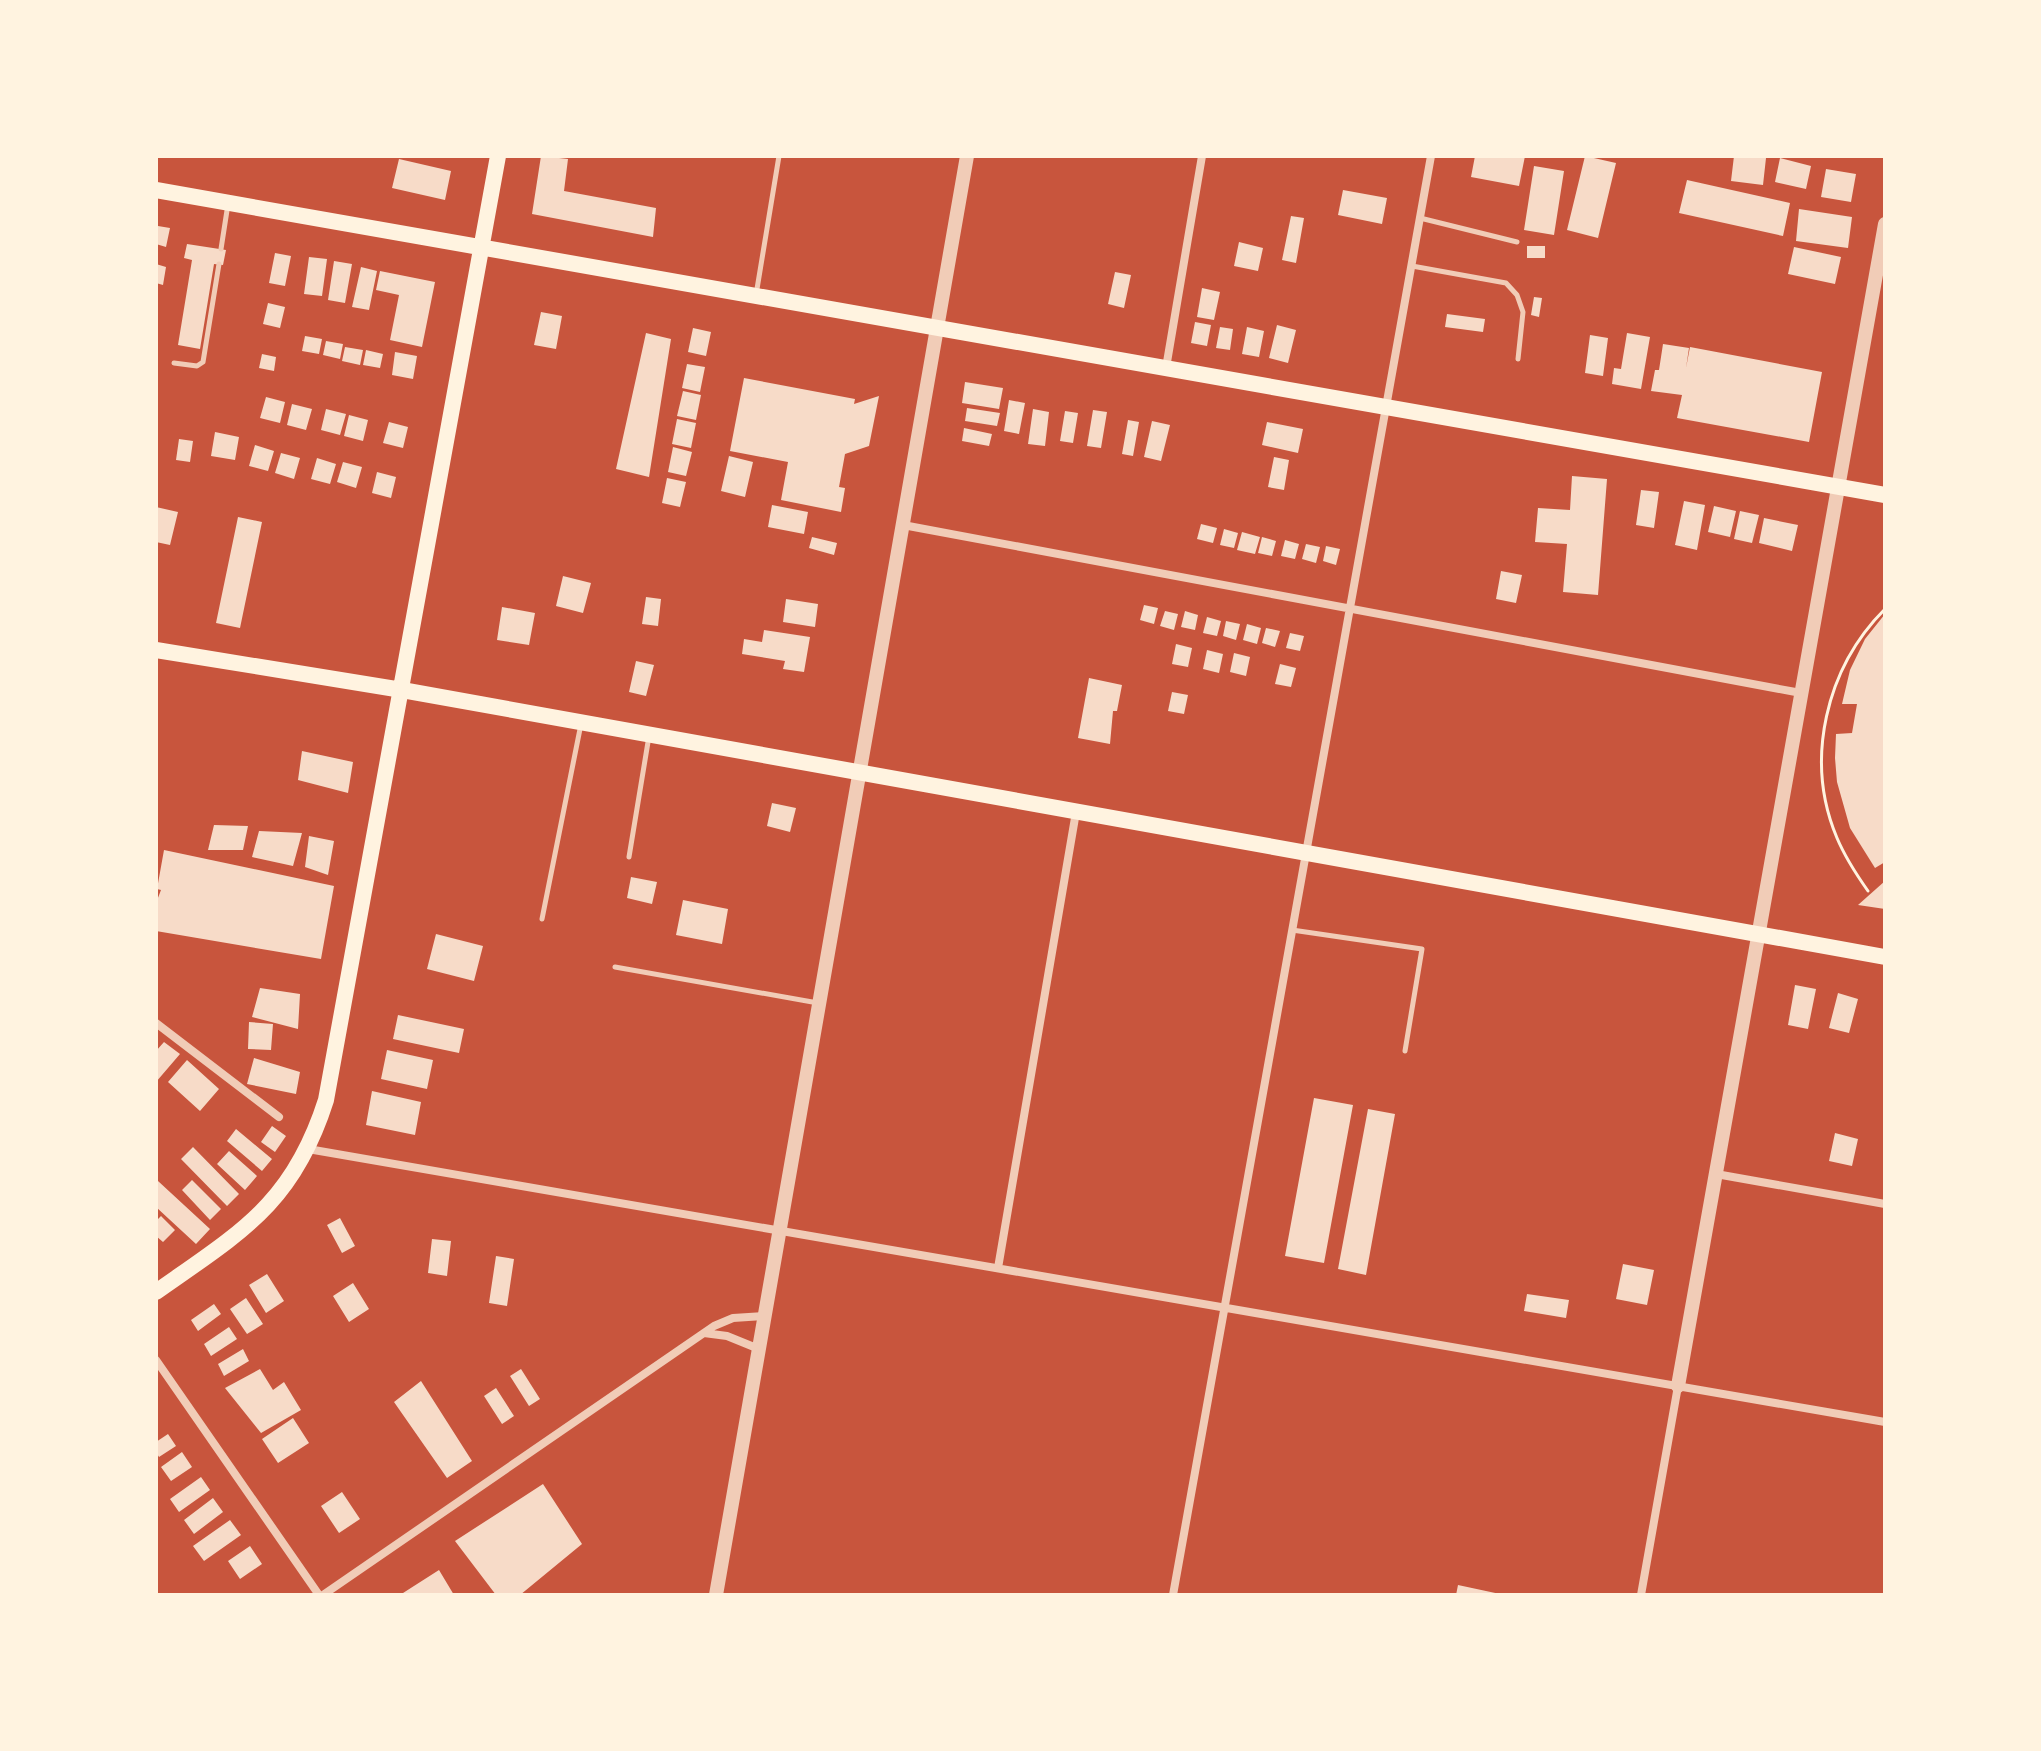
<svg xmlns="http://www.w3.org/2000/svg" width="2041" height="1751" font-family="Merriweather,serif">
<style>
.building{fill:#f7dbc8}
.lines{fill:none;stroke-linecap:round;stroke-linejoin:round}
.path{stroke:#fff3e0;stroke-width:3}
.service{stroke:#f1ccb7;stroke-width:5}
.minor{stroke:#f1ccb7;stroke-width:8}
.tertiary{stroke:#f1ccb7;stroke-width:14}
.secondary{stroke:#fff3e0;stroke-width:16}
</style>
<rect width="100%" height="100%" fill="#c8553d"/>
<path class="building" d="M541 156 568 159 564 191 656 208 653 237 532 214Z
M1475 156H1525L1519 186 1471 177Z
M1585 156 1616 163 1598 238 1567 230Z
M1734 156 1766 158 1763 185 1731 181Z
M1780 158 1811 166 1806 189 1775 182Z
M399 159 451 171 445 200 392 188Z
M1534 166 1564 171 1554 235 1524 230Z
M1826 169 1856 174 1851 202 1821 197Z
M1687 180 1790 203 1783 236 1679 213Z
M1343 190 1387 198 1382 224 1338 215Z
M1799 209 1852 217 1848 248 1796 241Z
M1291 216 1304 218 1296 263 1282 260Z
M158 226 170 228 166 247 156 244Z
M1239 242 1263 248 1258 271 1234 266Z
M187 244 226 250 223 265 214 264 200 349 178 345 192 260 184 258Z
M1527 246H1545V258H1527Z
M1794 247 1841 257 1835 284 1788 274Z
M275 253 291 256 285 286 269 283Z
M309 257 327 259 322 296 304 294Z
M334 261 352 264 345 303 328 300Z
M156 264 166 267 163 285 156 283Z
M361 267 377 271 369 310 352 307Z
M380 271 435 282 422 347 390 340 399 295 376 290Z
M1115 272 1131 275 1124 308 1108 304Z
M1202 288 1220 292 1214 320 1197 317Z
M1534 297 1542 298 1539 317 1531 315Z
M268 303 285 307 280 328 263 324Z
M541 312 562 316 556 349 534 345Z
M1447 314 1485 319 1483 332 1445 327Z
M1195 322 1211 325 1207 346 1191 343Z
M1277 325 1296 330 1288 363 1269 358Z
M1220 327 1233 329 1230 350 1216 348Z
M1247 327 1264 331 1259 357 1242 354Z
M693 328 711 332 706 356 688 352Z
M646 333 671 339 649 477 616 469Z
M1627 333 1650 337 1641 389 1612 384 1614 368 1621 369Z
M1590 335 1608 338 1603 376 1585 373Z
M305 336 322 339 319 354 302 351Z
M326 341 343 344 340 359 323 355Z
M1663 344 1689 348 1686 368 1690 347 1822 372 1809 442 1677 418 1682 395 1651 391 1655 370H1659Z
M345 347 363 350 360 365 342 361Z
M366 350 383 354 380 368 363 365Z
M395 352 417 356 413 379 392 375Z
M262 354 276 357 274 371 259 368Z
M687 364 705 367 700 392 682 388Z
M744 378 855 399 854 404 879 396 869 446 845 454 839 487 845 488 841 512 781 500 788 462 730 451Z
M965 382 1003 388 999 409 962 403Z
M683 391 701 395 696 420 677 416Z
M266 397 285 402 280 423 260 418Z
M1009 400 1025 403 1019 434 1004 431Z
M292 404 312 409 306 430 287 425Z
M967 408 1000 413 997 426 965 421Z
M326 409 346 414 340 435 321 430Z
M1033 409 1049 412 1045 446 1028 444Z
M1093 410 1107 412 1101 448 1087 446Z
M1065 411 1078 413 1073 443 1060 441Z
M349 415 368 420 363 441 344 436Z
M677 419 696 423 691 448 672 444Z
M1128 420 1139 422 1133 456 1122 454Z
M1152 421 1170 425 1161 461 1144 457Z
M389 422 408 427 403 448 383 443Z
M1267 422 1303 429 1298 453 1262 445Z
M964 428 992 434 989 446 962 441Z
M215 432 239 437 235 460 211 456Z
M179 439 193 441 190 462 176 460Z
M255 445 274 451 268 471 249 466Z
M673 447 692 452 686 476 668 472Z
M281 453 300 458 294 479 275 473Z
M729 456 753 462 745 497 721 491Z
M1274 457 1289 460 1284 490 1268 487Z
M317 458 336 464 330 484 311 479Z
M343 462 362 467 356 488 337 482Z
M377 472 396 477 391 498 372 493Z
M1572 476 1607 479 1598 595 1563 592 1567 544 1535 542 1538 508 1570 510Z
M667 478 686 482 680 507 662 503Z
M1641 490 1659 492 1654 528 1636 525Z
M1684 501 1705 505 1697 550 1675 545Z
M772 505 808 512 804 534 768 527Z
M1714 506 1736 511 1730 537 1708 532Z
M156 507 178 512 170 545 156 542Z
M1740 511 1759 515 1752 543 1734 539Z
M238 517 262 522 240 628 216 623Z
M1764 518 1798 525 1792 551 1759 543Z
M1201 524 1217 528 1213 543 1197 539Z
M1224 529 1238 533 1234 548 1220 545Z
M1242 532 1260 537 1255 554 1237 550Z
M812 537 837 543 834 555 809 548Z
M1262 537 1276 541 1272 556 1258 553Z
M1285 540 1299 544 1295 559 1281 556Z
M1306 544 1320 547 1316 563 1302 559Z
M1326 546 1340 549 1336 565 1323 561Z
M1501 571 1522 575 1516 603 1496 599Z
M563 576 591 583 583 613 556 606Z
M646 597 661 599 658 626 642 624Z
M786 599 818 604 815 627 783 622Z
M1144 605 1158 608 1154 624 1140 620Z
M502 607 535 613 529 645 497 640Z
M1165 611 1178 614 1174 630 1160 626Z
M1185 611 1198 615 1195 630 1181 627Z
M1885 614V862L1875 868 1850 828 1837 782 1835 758 1836 734 1852 733 1857 704H1842L1850 670 1865 639Z
M1207 617 1221 621 1217 636 1203 633Z
M1226 621 1240 624 1236 640 1223 636Z
M1247 624 1261 628 1257 644 1243 640Z
M1266 628 1280 631 1275 647 1262 643Z
M764 630 810 637 804 672 783 669 785 661 742 654 744 639 762 642Z
M1290 633 1304 636 1300 651 1286 648Z
M1176 644 1192 648 1188 667 1172 664Z
M1207 650 1223 654 1219 673 1203 669Z
M1234 653 1250 657 1246 676 1230 672Z
M636 661 654 665 646 696 629 692Z
M1280 664 1296 668 1291 687 1275 684Z
M1089 678 1122 685 1117 711H1113L1110 744 1078 738Z
M1172 692 1188 695 1184 714 1168 711Z
M302 751 353 762 348 793 298 780Z
M772 803 796 808 790 832 767 826Z
M214 825 248 826 243 850H208Z
M259 831 302 833 293 866 252 857Z
M309 836 334 841 328 875 305 867Z
M164 850 334 886 321 959 156 931V903L161 890 157 889Z
M631 877 657 882 652 904 627 898Z
M1885 881V909L1858 905Z
M683 900 728 909 722 944 676 935Z
M436 934 483 946 474 981 427 969Z
M1795 985 1816 989 1808 1029 1788 1025Z
M260 988 300 994 298 1029 252 1017Z
M1838 993 1858 999 1849 1033 1829 1028Z
M398 1015 464 1029 459 1053 393 1039Z
M249 1022 273 1024 271 1050 248 1049Z
M164 1042 180 1054 156 1082V1051Z
M387 1050 433 1060 427 1089 381 1079Z
M254 1058 300 1072 296 1094 247 1084Z
M187 1060 219 1089 200 1111 168 1082Z
M372 1091 421 1102 415 1135 366 1125Z
M1314 1098 1353 1105 1324 1263 1285 1256Z
M1368 1109 1395 1114 1366 1275 1338 1269Z
M272 1126 286 1136 275 1152 261 1142Z
M236 1129 272 1159 262 1171 227 1141Z
M1835 1133 1858 1139 1852 1166 1829 1161Z
M193 1147 239 1194 227 1206 181 1159Z
M229 1151 257 1176 245 1190 217 1164Z
M192 1180 221 1209 210 1220 182 1190Z
M158 1181 210 1229 196 1244 156 1207V1184Z
M161 1216 175 1230 163 1242 156 1236V1221Z
M340 1218 355 1246 342 1253 327 1225Z
M432 1239 451 1241 447 1276 428 1273Z
M496 1256 514 1259 507 1306 489 1303Z
M1623 1264 1654 1270 1647 1305 1616 1299Z
M267 1274 284 1301 266 1313 249 1285Z
M353 1283 369 1309 349 1322 333 1296Z
M1527 1294 1569 1300 1566 1318 1524 1311Z
M246 1298 263 1324 247 1334 230 1309Z
M214 1304 221 1314 198 1331 191 1320Z
M229 1327 237 1339 211 1356 204 1344Z
M243 1349 249 1361 224 1376 218 1364Z
M260 1369 273 1390 284 1382 301 1410 261 1433 225 1388Z
M521 1369 540 1399 529 1406 510 1376Z
M421 1381 472 1461 447 1478 394 1402Z
M496 1388 514 1416 502 1424 484 1396Z
M293 1418 309 1443 278 1463 262 1439Z
M168 1434 176 1446 159 1457 156 1452V1442Z
M182 1452 192 1467 171 1481 161 1467Z
M201 1477 210 1490 179 1512 170 1499Z
M543 1484 582 1544 520 1595H496L455 1541Z
M342 1492 360 1519 339 1533 321 1506Z
M213 1498 223 1512 194 1534 184 1520Z
M230 1520 241 1535 204 1561 193 1546Z
M250 1546 262 1564 240 1579 228 1561Z
M439 1570 454 1595H405L403 1593Z
M1458 1585 1500 1594V1595H1456Z"/>
<g class="lines">
<path class="path" d="M1868 891C1856 874 1845 857 1837 838 1804 760 1826 668 1885 609"/>
<path class="service" d="M1420 218 1517 242
M221 249 228 204
M1412 266 1506 283 1517 295 1523 312 1518 359
M756 295 779 156
M174 363 197 366 203 362 219 264
M629 857 649 736
M542 919 581 724
M1292 930 1422 949 1405 1051
M615 967 818 1003"/>
<path class="minor" d="M1166 368 1202 156
M903 525 1801 693
M156 1023 279 1117
M308 1149 1885 1422
M1716 1174 1885 1204
M998 1268 1076 812
M704 1333 727 1336 759 1349
M156 1360 319 1595
M323 1595 714 1326 733 1318 765 1316
M1173 1595 1431 156
M1641 1595 1678 1386"/>
<path class="tertiary" d="M1678 1386 1885 224
M716 1595 967 156"/>
<path class="secondary" d="M156 190 1885 495
M156 650 402 690 1885 957
M156 1292C241 1232 293 1204 326 1100L498 156"/>
</g>
<rect width="2041" height="1751" fill="none" stroke="#fff3e0" stroke-width="316"/>
</svg>
